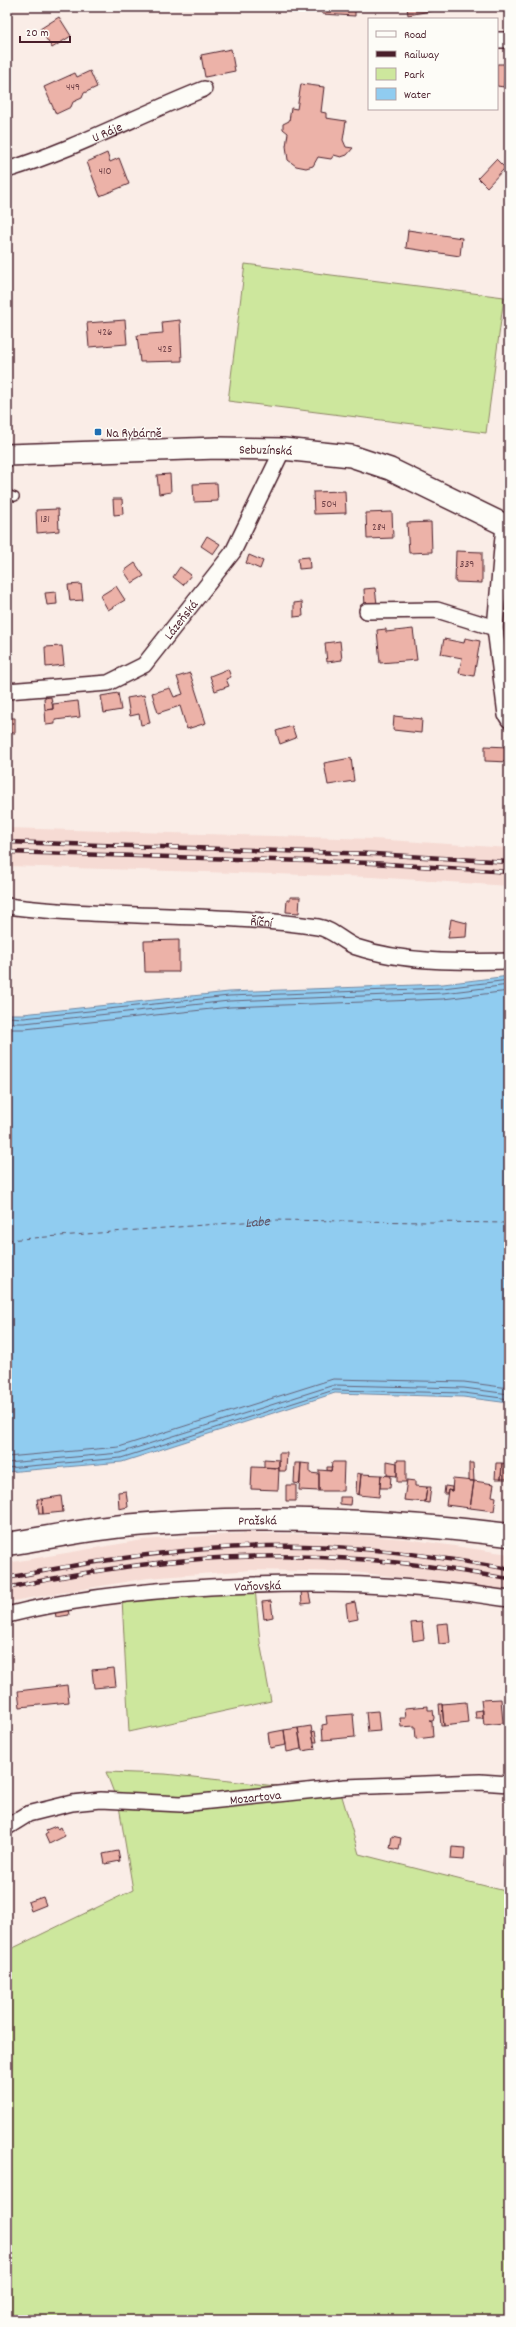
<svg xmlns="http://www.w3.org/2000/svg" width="516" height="2327" font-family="Dekko,sans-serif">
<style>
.built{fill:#f6dbd4}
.green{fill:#cde79d;stroke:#8c8364}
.water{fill:#90ccf0;stroke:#7487a1}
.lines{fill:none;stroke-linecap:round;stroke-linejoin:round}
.shore{stroke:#66647a;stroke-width:1}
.ferry{stroke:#5f5366;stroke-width:1;stroke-dasharray:5 4;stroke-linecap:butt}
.building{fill:#ecb2a8;stroke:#4a1f2b}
.service-casing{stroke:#4a1f2b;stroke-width:10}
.minor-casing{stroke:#4a1f2b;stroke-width:18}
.secondary-casing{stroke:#4a1f2b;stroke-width:24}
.primary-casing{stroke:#4a1f2b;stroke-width:25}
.service{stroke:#fdfcf7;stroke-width:7}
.minor{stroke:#fdfcf7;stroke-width:15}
.secondary{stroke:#fdfcf7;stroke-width:21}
.primary{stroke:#fdfcf7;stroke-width:22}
.rail-casing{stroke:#4a1f2b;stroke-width:4.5}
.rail{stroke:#fdfcf7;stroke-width:3;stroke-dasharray:9;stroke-linecap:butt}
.poi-dot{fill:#1f6fb2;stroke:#fdfcf7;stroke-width:1.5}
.labels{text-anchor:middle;stroke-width:3;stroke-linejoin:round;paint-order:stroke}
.number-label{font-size:11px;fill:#72444a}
.street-label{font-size:13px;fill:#4a1f2b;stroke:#fdfcf7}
.poi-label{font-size:13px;fill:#4a1f2b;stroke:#fdfcf7;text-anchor:start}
.water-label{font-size:14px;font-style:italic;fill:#5f5366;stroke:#fdfcf7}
</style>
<rect width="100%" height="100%" fill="#faede7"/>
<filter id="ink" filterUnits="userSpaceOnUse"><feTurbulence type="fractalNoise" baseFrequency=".025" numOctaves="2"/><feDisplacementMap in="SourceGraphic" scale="8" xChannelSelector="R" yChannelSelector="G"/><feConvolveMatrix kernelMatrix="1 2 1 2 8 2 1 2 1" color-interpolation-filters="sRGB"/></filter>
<g filter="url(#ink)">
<path class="built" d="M7 828 373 839 509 848V886L372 877 7 866Z
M251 1533 356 1535 407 1539 509 1554V1593L457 1584 354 1572 252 1570 148 1578 7 1602V1563L143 1540Z"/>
<path class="green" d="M245 264 504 297 486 433 228 401Z
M255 1588 260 1642 271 1701 129 1732 122 1599Z
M106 1772 165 1774 341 1793 359 1854 509 1892V2320H7V1951L133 1890 119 1806Z"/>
<path class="water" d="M509 976V1403L463 1397 335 1393 122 1462 7 1472V1014H23L229 992 443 984Z"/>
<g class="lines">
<path class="shore" d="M7 1017 24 1018 229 996 443 988 509 980
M7 1023H24L229 1001 443 993 509 985
M7 1029H25L230 1007 443 999 509 991
M7 1457 119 1447 333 1379 464 1382 509 1388
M7 1463 120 1453 334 1385 464 1388 509 1394
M7 1468 121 1458 334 1390 464 1393 509 1399"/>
<path class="ferry" id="s1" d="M7 1240 270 1220 509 1223"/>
</g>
<path class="building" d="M322 7H355V16L322 14Z
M407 7H436V10L408 15Z
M59 17 71 36 52 48 40 29Z
M231 49 235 71 205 77 201 55Z
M497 64H505L504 87 497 86Z
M90 71 97 87 84 93 82 98 73 102 71 107 56 114 44 87 75 73 77 77Z
M301 84 324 87 321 112 326 113V118L346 121 343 140 346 147 353 148 347 155 341 157 334 155 331 159 318 157 313 166 306 168 296 166 288 160 286 146 288 133 283 129V124L289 121 291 108 297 109Z
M107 153 110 162 119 158 129 184 100 196 87 162Z
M496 159 505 168 487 187 478 178Z
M408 230 462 238 460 256 406 248Z
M125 320 127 344 89 347 87 323Z
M180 320 182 361 140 362 137 335 163 333 162 322Z
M170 474 171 492 159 494 157 475Z
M217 483 218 501 194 502 193 484Z
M345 491 346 513 314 514 313 492Z
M113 499H122L123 514 114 515Z
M58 509 59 531 37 533 36 510Z
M392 512 393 538 367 539 366 513Z
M431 522 432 552 409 553 407 523Z
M207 536 220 544 213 554 201 546Z
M456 551 482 552V583L455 582Z
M249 555 263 561 260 569 246 563Z
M309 557 310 568 299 569 298 558Z
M135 563 144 576 132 583 124 571Z
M180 567 191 575 183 585 173 577Z
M81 584 83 600 70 601 68 585Z
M116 586 125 600 108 610 100 596Z
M375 588 377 604 365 606 364 589Z
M56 592 57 604 47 605 45 593Z
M302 602 303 616 294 617V603Z
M386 629V632L413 629 417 660 380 663 377 630Z
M465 638 480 641 474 676 459 673 462 658 441 654 444 639 464 643Z
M340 641 342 660 327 662 325 643Z
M62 646 64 665 46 667 45 647Z
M228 669 231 677 226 679 229 686 215 691 210 676Z
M190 673 206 723 187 729 180 706 158 713 152 693 170 688 174 697 183 694 177 677Z
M118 693 121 710 104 713 101 696Z
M144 695 150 723 141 725 139 714 130 716 127 698Z
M51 697 53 709 45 710 44 698Z
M78 701 80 717 55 720V724L46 725 45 710 53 709V704Z
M394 716 422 719 421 733 393 730Z
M7 718H15V733H7Z
M292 726 296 738 280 744 276 731Z
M485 746 509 747V762L485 761Z
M351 758 354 781 328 785 324 763Z
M290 897H300L299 913 286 912 287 900H290Z
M451 919 467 923 466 937 448 938Z
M179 940V972H145L144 941Z
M279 1453H287L286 1471H279Z
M264 1459 279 1460V1468L264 1467Z
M397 1460H406V1482H397Z
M387 1461 397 1463V1476L387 1475Z
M332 1462H344L343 1491H319V1470L331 1471Z
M295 1463H301L300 1484 294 1483Z
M301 1463 310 1464V1473L319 1474V1491L299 1490Z
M469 1463H473L474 1481H469Z
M496 1463H502L501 1479H495Z
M502 1463 509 1464V1479H501Z
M252 1467 279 1468 278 1490 251 1489Z
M327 1467H332L331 1471 327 1470Z
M357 1473 361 1474 359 1495 356 1494Z
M361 1474 381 1475 379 1497 359 1495Z
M381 1475 391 1476 390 1488H380Z
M453 1479 474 1481 470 1508 446 1505 448 1490 452 1491Z
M407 1480 415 1481V1486L427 1487 425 1502 404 1500Z
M474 1481 494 1484 492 1496 496 1497 494 1511 470 1508Z
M286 1485H296V1501H286Z
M445 1486 452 1487V1491L448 1490 447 1494H444Z
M427 1487H431L429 1503 425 1502Z
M126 1491 128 1507 119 1509 118 1492Z
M61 1496 63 1512 43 1514 42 1499Z
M340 1497H351L350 1505 340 1504Z
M37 1499H42L43 1514H39Z
M7 1501 9 1516 7 1517Z
M308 1589 311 1603 302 1604 301 1590Z
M271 1601 273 1617 264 1619 262 1602Z
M355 1602 358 1619 348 1621 346 1604Z
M68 1609 69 1615 56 1617 55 1611Z
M422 1622 424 1639 413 1641 411 1623Z
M448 1623 450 1643 439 1644 437 1624Z
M114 1668 116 1686 94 1688 92 1670Z
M67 1685 69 1702 20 1707 18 1691Z
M501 1699 503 1723 484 1725 481 1700Z
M466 1702 468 1723 444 1726 442 1704Z
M439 1704H442L444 1726H441Z
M428 1706V1710H433L434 1718 433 1721H429L432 1722 433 1737 416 1739 415 1726 401 1727 400 1718H406L405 1708Z
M483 1710V1718H476L475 1711Z
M378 1711 380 1731 368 1732 366 1712Z
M353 1714 355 1737 323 1740 322 1725 327 1724 326 1716Z
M311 1726 315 1749 302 1751 298 1728Z
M298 1728 301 1749 287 1752 284 1730Z
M284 1730 286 1745 270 1748 268 1733Z
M315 1731 317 1742H314L312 1732Z
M56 1826 58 1829 61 1827 65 1836 49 1844 45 1835 48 1833 46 1830Z
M392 1836 401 1838 399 1850 390 1848Z
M452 1847 465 1848 464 1860 451 1859Z
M504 1848H509V1867H503Z
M118 1851 120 1861 105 1864 103 1854Z
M43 1897 46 1905 31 1911 28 1902Z"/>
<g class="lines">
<defs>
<path id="service" d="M7 494 15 497"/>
<g id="minor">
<path d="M497 40H509"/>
<path id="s2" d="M7 170C75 149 138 115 204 89"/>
<path d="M504 525 495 628 506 715 509 720"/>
<path d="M367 611 437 610 495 628"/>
<path id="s3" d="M7 691 108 683 144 665 233 552 283 449"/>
<path id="s4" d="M7 906C110 919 215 912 318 927 332 929 343 942 356 947 404 963 459 962 509 961"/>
<path id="s5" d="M7 1615C74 1598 142 1591 210 1587 313 1581 407 1583 509 1599"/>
<path id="s6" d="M7 1827 28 1814 72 1803 101 1800 181 1804 345 1787 480 1782 509 1784"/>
</g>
<g id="secondary">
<path id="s7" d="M7 455 218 448 283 449 351 456 390 469 509 527"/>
</g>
<g id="primary">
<path id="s8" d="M7 1544C46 1538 84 1530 123 1526 253 1514 381 1519 509 1535"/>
</g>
</defs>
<use href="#service" class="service-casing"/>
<use href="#minor" class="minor-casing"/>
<use href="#secondary" class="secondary-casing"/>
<use href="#primary" class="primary-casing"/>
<use href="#service" class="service"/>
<use href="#minor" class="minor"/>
<use href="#secondary" class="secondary"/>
<use href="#primary" class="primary"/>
<defs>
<path id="rail" d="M7 842 374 854 509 862
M7 852 372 863 509 872
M7 1578C105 1558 204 1544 304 1546 373 1547 441 1557 509 1569
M7 1588C121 1563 239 1550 356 1559 407 1562 458 1570 509 1579"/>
</defs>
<use href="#rail" class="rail-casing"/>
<use href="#rail" class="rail"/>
</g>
</g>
<rect class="poi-dot" x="94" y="428" width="8" height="8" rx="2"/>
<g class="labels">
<g class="number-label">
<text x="73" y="90">449</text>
<text x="105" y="174">410</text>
<text x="105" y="335">426</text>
<text x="165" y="352">425</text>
<text x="329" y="507">504</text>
<text x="45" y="522">131</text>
<text x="379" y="530">284</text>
<text x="467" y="567">339</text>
</g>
<g class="street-label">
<text dy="5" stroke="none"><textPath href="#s2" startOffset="107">U Ráje</textPath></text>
<text dy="5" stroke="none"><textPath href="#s7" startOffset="259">Sebuzínská</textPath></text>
<text dy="5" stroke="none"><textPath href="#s3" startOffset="200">Lázeňská</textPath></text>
<text dy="5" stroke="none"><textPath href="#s4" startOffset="255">Říční</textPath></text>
<text dy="5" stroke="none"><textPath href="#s8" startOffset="252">Pražská</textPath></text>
<text dy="5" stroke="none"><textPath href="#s5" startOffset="253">Vaňovská</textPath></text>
<text dy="5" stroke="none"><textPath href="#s6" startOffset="254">Mozartova</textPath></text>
</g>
<g class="poi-label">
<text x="106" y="437">Na Rybárně</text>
</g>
<g class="water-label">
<text dy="5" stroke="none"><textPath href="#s1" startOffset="251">Labe</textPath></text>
</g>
</g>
<rect width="516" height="2327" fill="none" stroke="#fdfcf7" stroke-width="24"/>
<rect x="12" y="12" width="492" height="2303" fill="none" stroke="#4a1f2b" stroke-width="1.5" filter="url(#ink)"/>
<rect x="368" y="18" width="130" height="92" fill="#fdfcf7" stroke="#b5a4a5"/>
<rect x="376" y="31" width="20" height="6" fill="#fdfcf7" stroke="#b5a4a5"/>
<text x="404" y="38" font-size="12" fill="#4a1f2b">Road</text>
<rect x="376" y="51" width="20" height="6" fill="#4a1f2b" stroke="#b5a4a5"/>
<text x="404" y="58" font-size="12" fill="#4a1f2b">Railway</text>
<rect x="376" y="68" width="20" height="12" fill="#cde79d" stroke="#b5a4a5"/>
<text x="404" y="78" font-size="12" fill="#4a1f2b">Park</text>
<rect x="376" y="88" width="20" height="12" fill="#90ccf0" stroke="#b5a4a5"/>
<text x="404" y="98" font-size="12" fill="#4a1f2b">Water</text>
<path d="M20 36v6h50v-6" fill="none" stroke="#4a1f2b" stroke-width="2"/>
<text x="26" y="36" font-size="12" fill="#4a1f2b" stroke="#fdfcf7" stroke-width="3" paint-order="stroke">20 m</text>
</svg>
